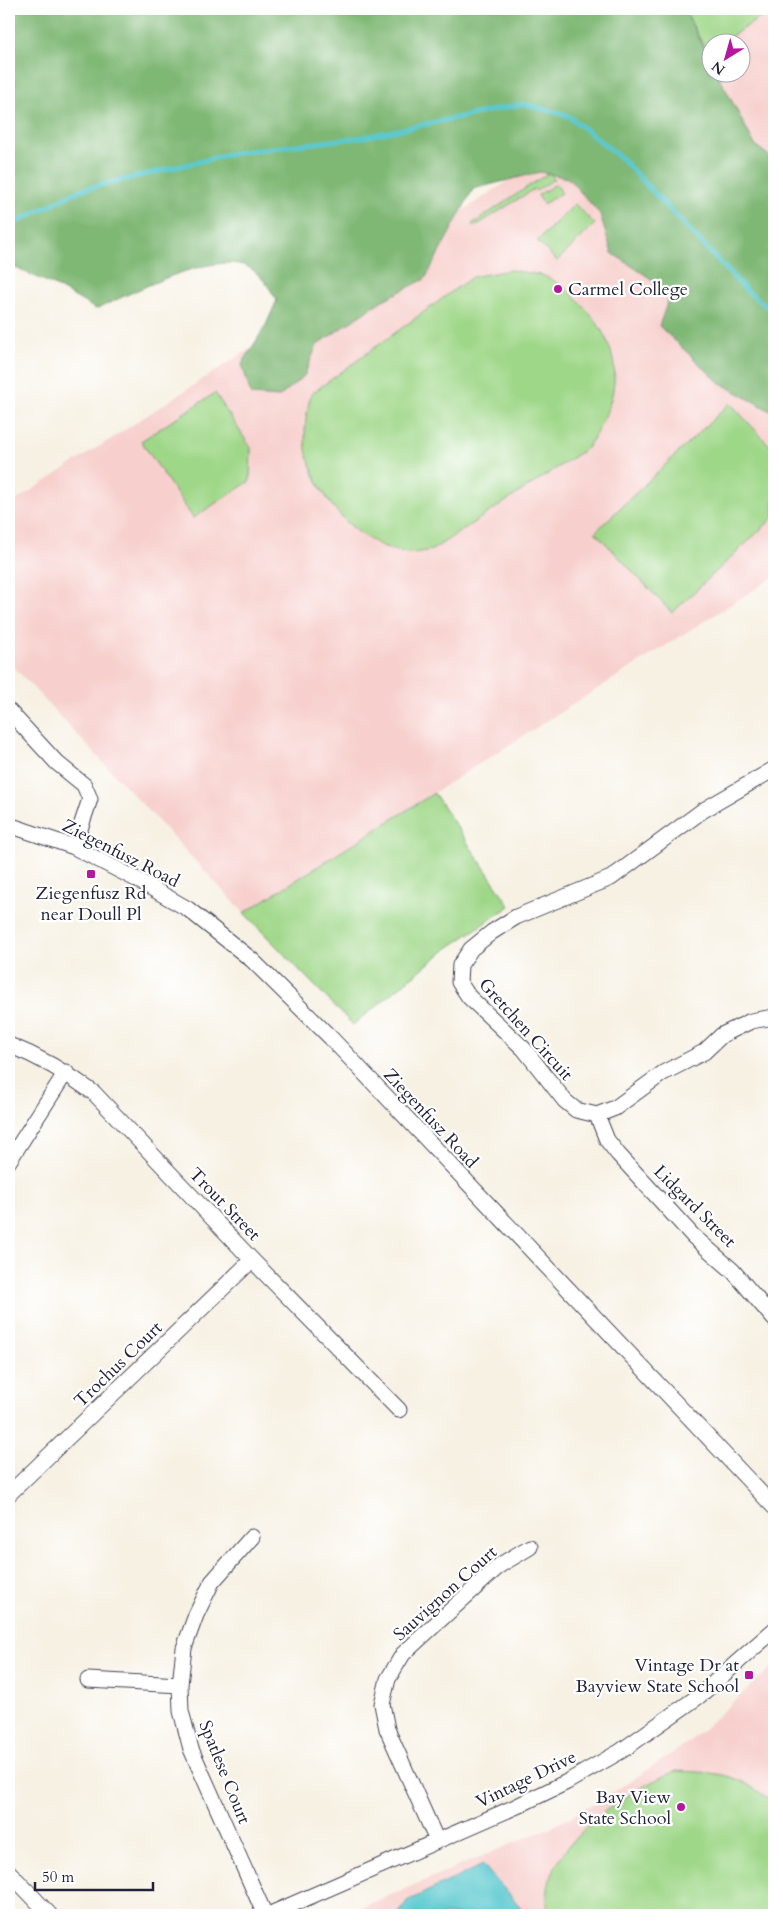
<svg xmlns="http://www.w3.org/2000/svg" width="783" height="1924" font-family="Cardo,serif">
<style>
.built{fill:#f7d0cd}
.green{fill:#9fd788;stroke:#607c62}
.forest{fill:#7fb874;stroke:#506d58}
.water{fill:#5cc9cf;stroke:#3f7685}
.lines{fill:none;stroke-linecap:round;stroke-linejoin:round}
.stream{stroke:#5cc9cf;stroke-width:5}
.minor-casing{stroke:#424154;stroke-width:17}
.minor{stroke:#fff;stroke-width:15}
.poi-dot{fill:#b5179e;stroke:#fff;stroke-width:2}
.labels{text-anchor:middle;stroke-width:4.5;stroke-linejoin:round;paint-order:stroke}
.poi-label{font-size:18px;fill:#22223b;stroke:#fff;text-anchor:end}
.street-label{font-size:18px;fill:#22223b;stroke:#fff}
</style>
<rect width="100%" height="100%" fill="#fff"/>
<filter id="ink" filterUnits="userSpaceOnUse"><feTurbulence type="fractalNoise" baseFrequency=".02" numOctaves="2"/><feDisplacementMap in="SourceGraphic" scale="10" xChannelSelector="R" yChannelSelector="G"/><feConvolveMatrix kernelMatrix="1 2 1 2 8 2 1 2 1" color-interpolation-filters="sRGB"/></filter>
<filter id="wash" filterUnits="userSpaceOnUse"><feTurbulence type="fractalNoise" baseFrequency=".0096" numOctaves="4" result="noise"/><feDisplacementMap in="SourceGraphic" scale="20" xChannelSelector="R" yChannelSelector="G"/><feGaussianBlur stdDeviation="1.12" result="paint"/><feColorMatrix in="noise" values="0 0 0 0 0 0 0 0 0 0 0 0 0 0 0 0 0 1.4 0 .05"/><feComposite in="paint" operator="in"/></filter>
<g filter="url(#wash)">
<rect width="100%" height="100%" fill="#f7f1e3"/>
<path class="built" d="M774 9V577L244 913 9 662V505L710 50V72H740V42H722Z
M774 1665V1915H349L348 1913 556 1825 620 1788 689 1742Z"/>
<path class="green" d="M684 9H774L722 42H710V50L707 52Z
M550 172 554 179 536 191 534 189 474 227 472 224Z
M556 184 562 193 543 204 538 195Z
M575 204 595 224 557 261 537 241Z
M510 270C521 272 533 273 544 276 560 282 575 296 586 309 627 356 620 399 587 448L432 550C425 551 416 553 409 553 361 548 321 503 308 458 302 437 306 415 311 394L472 277Z
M215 393 251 448 250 481 193 518 141 441Z
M730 403 774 450V517L672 613 595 532Z
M434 793 510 906 449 947 353 1025 244 913Z
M676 1771C723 1773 736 1773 774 1803V1915H549C532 1851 626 1790 676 1771Z"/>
<path class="forest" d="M9 9H684L710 60V72L717 73 755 145 774 160V413L720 383 659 326 671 292 612 253 600 214 568 178 540 172 473 189 425 279 381 301 317 345 304 376 279 397 251 395 242 364 266 325 277 300C268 286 257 267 239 264 199 257 133 293 96 309L52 284 11 266 9 267Z"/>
<path class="water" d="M483 1865 524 1911 519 1915H398L407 1901Z"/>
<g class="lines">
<path class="stream" d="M9 226 80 190 240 152 364 137 523 104 567 115 621 158 748 292 774 312"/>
</g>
</g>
<g filter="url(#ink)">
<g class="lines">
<defs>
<path id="minor" d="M9 711 57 763 84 785 90 799 74 847
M774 769 702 811 611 878 516 917 492 932 471 949 460 965 459 982 469 997 524 1049 565 1101 576 1110 597 1115 615 1108 663 1073 704 1052 722 1035 751 1021 774 1017
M9 825 74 847 134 878 188 909 252 960 331 1038 774 1507
M9 1045C40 1057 67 1073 94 1093L252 1260 399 1410
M597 1115 607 1140 618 1154 693 1236 733 1271 774 1319
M9 1161 66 1072
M9 1494 252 1260
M252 1537 212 1582 196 1615 184 1648 180 1685 181 1711 191 1749 265 1915
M88 1680 180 1685
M437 1841 387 1729 382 1704 388 1679 403 1654 500 1565 530 1547
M9 1872 50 1915
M268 1915 515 1807 567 1782 621 1751 699 1696 774 1630"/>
</defs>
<use href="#minor" class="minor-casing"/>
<use href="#minor" class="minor"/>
</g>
</g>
<g class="poi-dot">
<circle cx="558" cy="289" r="5"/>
<rect x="86" y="869" width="10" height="10" rx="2.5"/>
<rect x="744" y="1670" width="10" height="10" rx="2.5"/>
<circle cx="681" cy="1807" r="5"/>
</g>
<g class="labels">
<g class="poi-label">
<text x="568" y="295" text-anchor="start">Carmel College</text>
<text x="91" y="899" text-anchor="middle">Ziegenfusz Rd<tspan x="91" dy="21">near Doull Pl</tspan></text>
<text x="739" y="1671">Vintage Dr at<tspan x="739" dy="21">Bayview State School</tspan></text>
<text x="671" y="1803">Bay View<tspan x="671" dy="21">State School</tspan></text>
</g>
<g class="street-label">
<text transform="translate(121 853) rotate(27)" y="6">Ziegenfusz Road</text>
<text transform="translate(526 1029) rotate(48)" y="6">Gretchen Circuit</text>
<text transform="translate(431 1118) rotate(47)" y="6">Ziegenfusz Road</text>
<text transform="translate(225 1204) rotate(46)" y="6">Trout Street</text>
<text transform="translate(695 1206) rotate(45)" y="6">Lidgard Street</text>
<text transform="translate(118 1364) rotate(-44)" y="6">Trochus Court</text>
<text transform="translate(445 1593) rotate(-42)" y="6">Sauvignon Court</text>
<text transform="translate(225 1772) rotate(68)" y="6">Spatlese Court</text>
<text transform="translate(526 1779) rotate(-26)" y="6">Vintage Drive</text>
</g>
</g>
<rect width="783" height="1924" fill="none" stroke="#fff" stroke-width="30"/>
<g transform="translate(726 58) rotate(217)"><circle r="24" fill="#ffffff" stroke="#a7a7b1"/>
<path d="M0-4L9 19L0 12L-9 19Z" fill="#b5179e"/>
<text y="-8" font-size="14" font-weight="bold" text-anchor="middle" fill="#22223b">N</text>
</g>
<path d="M35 1882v8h118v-8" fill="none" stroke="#22223b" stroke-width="2.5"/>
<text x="42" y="1882" font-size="15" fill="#22223b" stroke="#ffffff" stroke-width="4" paint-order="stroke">50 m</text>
</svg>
